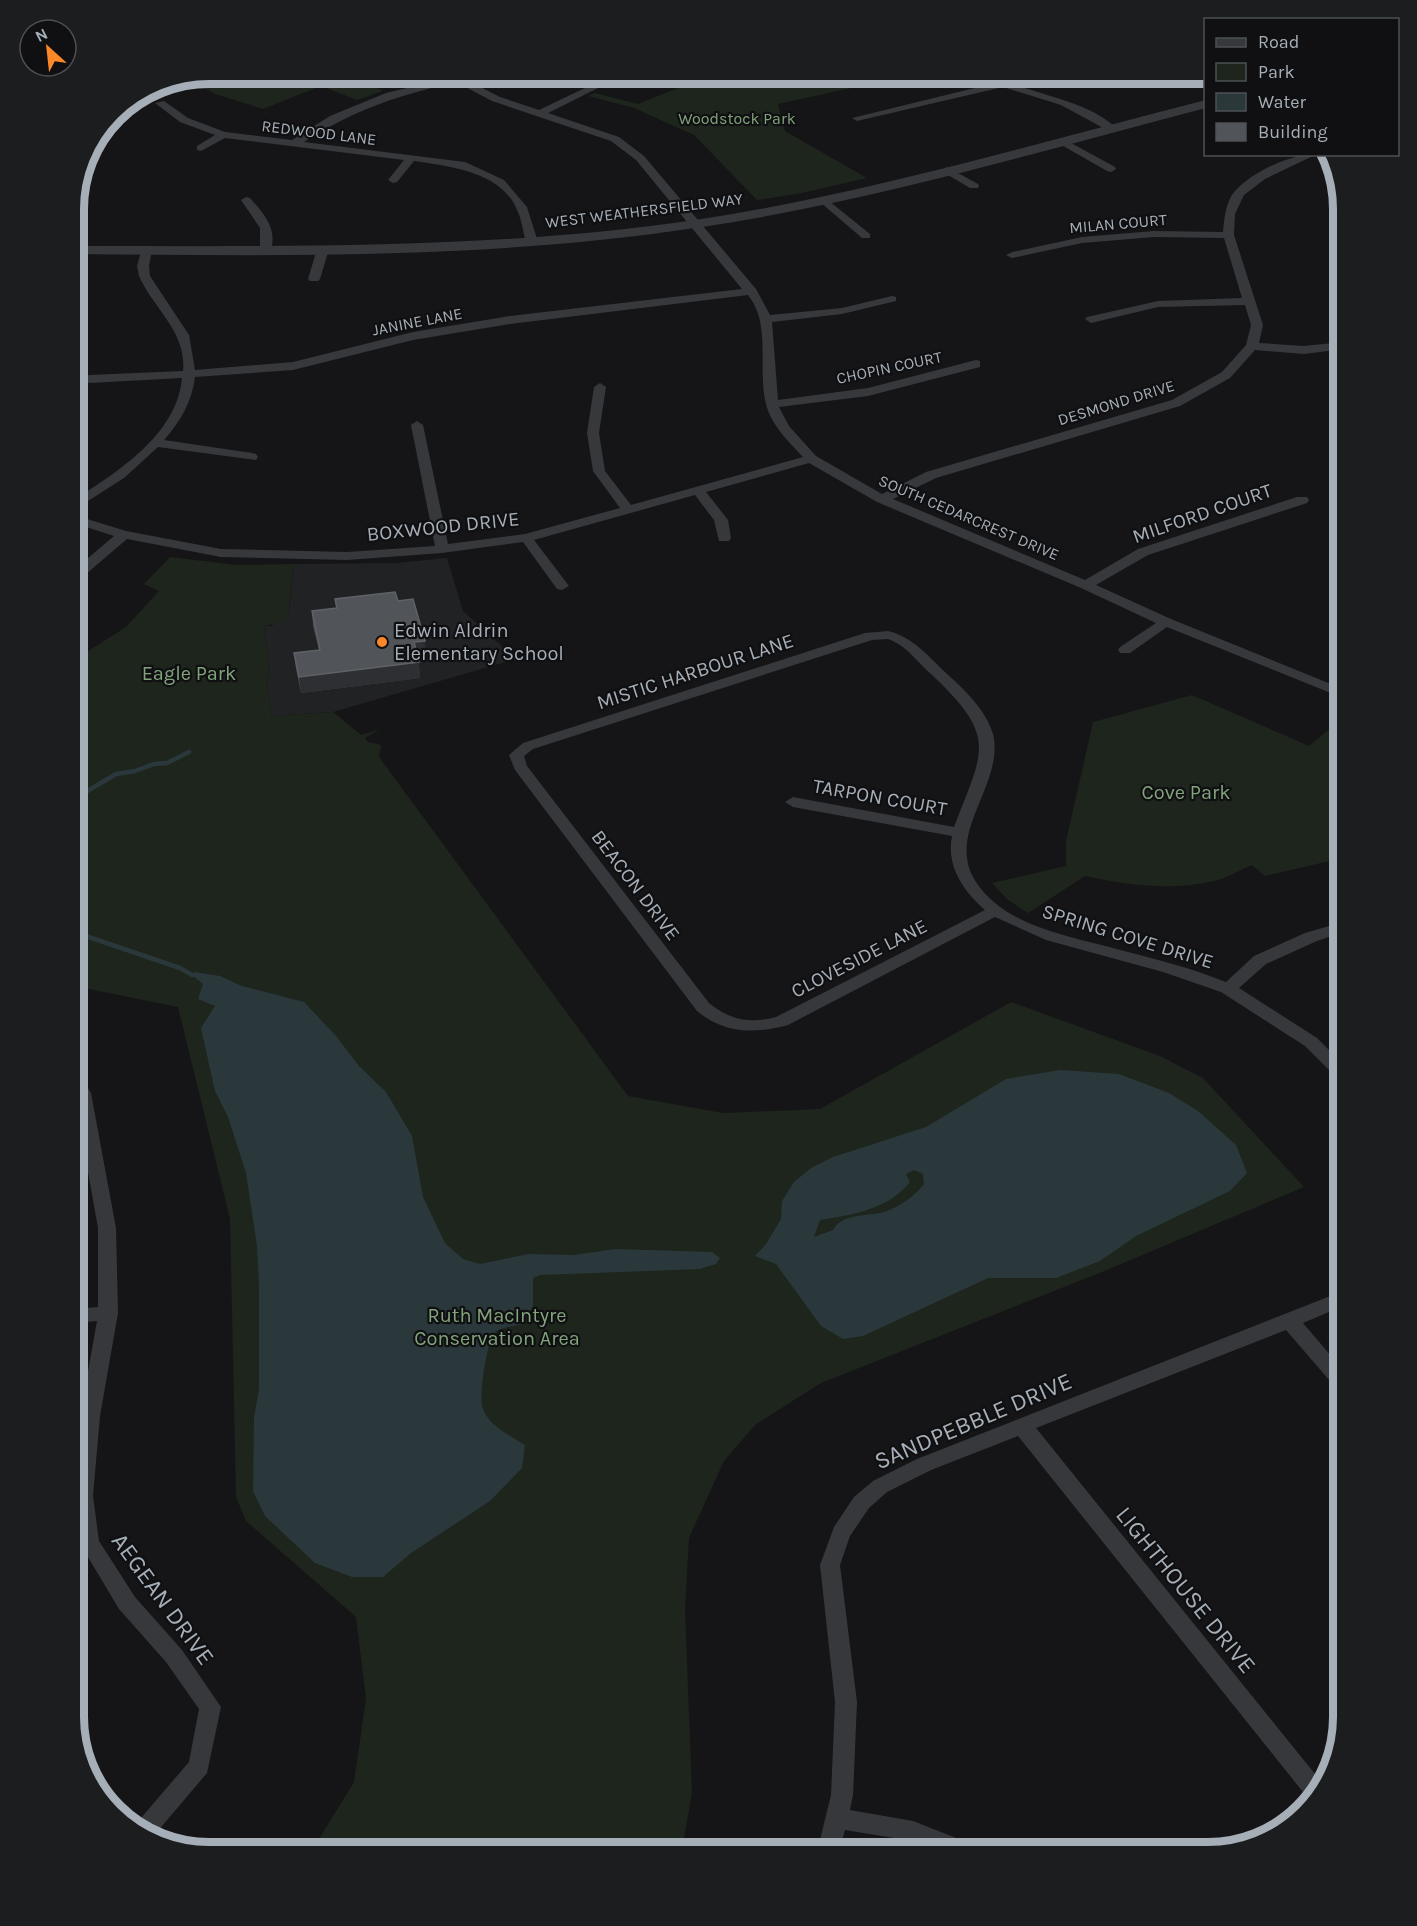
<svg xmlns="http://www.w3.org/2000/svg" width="1417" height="1926" font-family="Karla,sans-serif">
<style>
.built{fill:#212224}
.green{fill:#1d251d}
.water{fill:#2a383c;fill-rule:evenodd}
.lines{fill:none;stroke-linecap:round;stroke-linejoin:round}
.stream{stroke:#2a383c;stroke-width:4.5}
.minor{fill:#36383c;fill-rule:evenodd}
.tertiary{fill:#36383c;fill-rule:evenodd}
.wall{fill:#46494c}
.shaded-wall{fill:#2e2f32}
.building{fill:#515458;stroke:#5e6267;stroke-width:1.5}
.poi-dot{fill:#fc8828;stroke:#101012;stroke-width:2}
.labels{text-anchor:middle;stroke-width:4.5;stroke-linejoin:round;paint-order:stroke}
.far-park-label{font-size:16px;fill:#82a47c;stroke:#101012}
.far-street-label{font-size:16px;fill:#a6afb8;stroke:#101012}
.street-label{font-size:20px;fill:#a6afb8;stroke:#101012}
.poi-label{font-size:20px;fill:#a6afb8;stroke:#101012;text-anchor:start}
.park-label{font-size:20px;fill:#82a47c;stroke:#101012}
.near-street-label{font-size:24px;fill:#a6afb8;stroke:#101012}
.rim{fill:none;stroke:#a6afb8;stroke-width:8}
</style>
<rect width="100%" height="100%" fill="#151517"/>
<path class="built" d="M447 558 463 611 516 659 333 712 272 716 266 679 270 676 264 626H271L289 612 294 564 396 563Z"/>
<path class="green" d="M209 74H354L349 75 383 91 357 100 321 86 263 109 215 94 187 78Z
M713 74H904L907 76 778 104 785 131 867 178 797 194 757 200 694 135 634 108 588 96 595 93 638 104Z
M170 557 237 565 294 564 288 618 279 623 264 626 270 676 266 679 272 716 333 712 361 735 380 729 365 738 368 742 381 745 379 757 628 1096 723 1113 820 1109 1011 1002 1160 1056 1203 1078 1304 1187 1102 1272 821 1383 755 1425 724 1461 689 1538 685 1608 692 1792 683 1844 678 1852H311L354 1782 366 1698 356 1617 246 1521 236 1497 230 1219 178 1007 74 986V660L126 627 159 591 144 584Z
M1192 695 1309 746 1332 727 1343 722V858L1265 876 1252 865C1240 870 1227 878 1214 881 1173 891 1125 885 1085 876L1028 913 1008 900 992 883 1066 866V841L1093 722Z"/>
<path class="water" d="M194 972 220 976 242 986 304 1002 336 1036 359 1066 386 1092 412 1136 423 1197 445 1243 463 1259 480 1264 528 1254 573 1255 616 1249 712 1252 720 1258 716 1264 700 1269 540 1275 533 1278V1306L522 1324C515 1326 501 1327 495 1332 487 1339 478 1399 483 1409 489 1426 511 1436 525 1445L522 1468 490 1501 411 1553 383 1577H352L315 1563 265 1516 253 1491 254 1417 259 1390V1283L257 1246 246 1173 228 1117 215 1091 201 1028 215 1006 198 999 203 984 192 975Z
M1060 1070 1119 1074 1169 1093 1198 1111 1236 1145 1247 1173 1230 1191 1136 1236 1100 1261 1056 1278H988L863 1336 843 1339 821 1326 776 1264 755 1256 766 1244 781 1219 782 1201 794 1182 811 1168 833 1157 926 1127 1006 1079ZM914 1170 923 1174 924 1184C914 1197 897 1209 880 1213 864 1216 842 1214 833 1230L814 1237 820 1220C852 1215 889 1209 910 1182L906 1174Z"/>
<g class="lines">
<path class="stream" d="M74 799 116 774 135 771 154 764 167 763 189 752
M74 932 180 968 192 975"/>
<path class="minor" d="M443 74H455L500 97 539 110 614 74H626L548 113 619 137 644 156 756 289 770 315 842 308 892 296 896 297V301L842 314 772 322 778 400 868 388 976 360 980 361V367L868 396 779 407 789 426 816 456 882 494 926 472 1172 400 1222 372 1246 345 1251 325 1245 305 1158 307 1091 323 1085 319 1087 317 1158 301 1242 298 1224 238 1154 237 1082 243 1012 258 1006 255 1012 252 1082 237 1154 231 1223 232C1224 219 1226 201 1235 191 1253 171 1291 154 1317 154L1265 179 1244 195 1235 214 1234 235 1263 325 1259 343 1304 346 1343 342V349L1304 354 1255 350 1230 378 1180 406 936 478 893 499 1085 580 1138 549 1297 497H1307L1309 500 1307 503 1148 555 1096 585 1171 619 1343 689V698L1167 627 1130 653H1120L1118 650 1120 647 1156 623 1081 588 877 502 809 463 706 492 728 520 731 538 729 541H719L714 520 695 495 534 540 569 586 562 590 557 589 523 542 442 553 347 560 221 557 127 539 79 580 74 581V570L114 536 74 523V515L126 531 221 549 347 552 435 546 411 425 417 421 423 425 448 544 525 534 620 508 593 471 587 433 594 387 600 383 606 387 599 433 605 471 631 505 803 457C789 442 771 425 766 404 757 369 772 325 748 295L510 324 413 340 293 370 195 377C192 402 180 422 164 440L252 453 256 454 258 457 256 460 158 447 124 478 74 510V500C117 472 177 435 182 378L89 383 83 379 89 375 183 371C187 332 153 308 139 276L137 266 142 248H150L152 250 149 266 150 276 189 335 195 370 293 362 413 332 510 316 742 289 636 160 611 141 492 101 456 82C396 96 356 109 304 142L465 162 504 180 527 207 538 242 536 244H528L526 242C523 232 522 220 517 210 502 172 449 166 414 161L397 182 393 183 388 180 404 160 225 138 201 151 197 150V146L215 135 180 122 155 103 164 101 188 118 225 132 292 140 330 116 386 93 448 78Z
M982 74C994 73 998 78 1008 82 1042 96 1089 102 1116 128L1107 130 1061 105 1003 87 857 121 852 118 995 83Z
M1062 138 1115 167 1116 169 1111 172 1107 171 1058 143 1057 141Z
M947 167 978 184 979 186 978 188H970L943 172 942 170Z
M246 197 250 198C263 213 279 230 270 251H262L260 249V228L241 200Z
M824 197 870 234V238H862L820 202V198Z
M323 246 329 249 320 279 318 281H310L308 279 317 249Z
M888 631C913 637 928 656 946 673 964 689 986 710 993 734 1005 785 944 833 976 882 1005 926 1066 935 1113 948 1151 958 1189 967 1226 982L1254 956 1305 933 1343 922V932L1317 941 1266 964 1239 988 1317 1038 1343 1064V1080L1337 1078 1305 1046 1221 992 1163 972 1046 940 995 917 788 1025C755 1034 725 1034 697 1011L515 770 509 755 523 743 865 633ZM888 639C906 645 917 662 931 674 998 737 984 749 954 827L793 797 785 802 793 807 952 836C946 866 963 891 985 910L776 1017C751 1024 729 1020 709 1003L527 766 524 756 533 749 872 640Z
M74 1072 80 1074 91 1093 116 1228 118 1313 100 1416 93 1496 99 1541 135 1597 182 1650 221 1707 207 1773 157 1832 149 1837 141 1834 130 1824 141 1818 189 1762 199 1709 166 1662 119 1609 79 1542 74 1487 80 1416 97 1321 74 1323V1309L98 1307V1228L86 1161 74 1163V1151L83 1149 74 1095Z
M1343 1291V1306L1303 1323 1343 1370V1390L1336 1388 1286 1330 1036 1428 1315 1774 1329 1771C1325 1785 1320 1798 1303 1792L1018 1436 931 1470 887 1492 869 1508 850 1536 840 1565 857 1702 853 1795 850 1810 913 1821 974 1845 977 1852H940L912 1841 845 1830 839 1852H817L831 1795 835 1702 820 1565 834 1527 854 1497 873 1481 917 1459Z"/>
<path class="tertiary" d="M1206 100V108C1037 152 868 203 695 228 490 259 281 256 74 254V246C281 246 490 250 695 220 868 194 1036 143 1206 100Z"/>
</g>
<path class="wall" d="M335 599 398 601 426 656 418 657 420 678 301 693 296 669 294 653 319 650 313 626 312 611 336 608Z"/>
<path class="shaded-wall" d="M425 641 426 656 415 658 414 642Z
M419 662 420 678 301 693 299 677Z"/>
<path class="building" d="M395 592 398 601 413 599 425 641 414 642 419 662 299 677 294 653 320 650 312 611 337 608 335 599Z"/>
<circle class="poi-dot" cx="382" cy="642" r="6"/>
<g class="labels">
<g class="far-park-label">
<text x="737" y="124">Woodstock Park</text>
</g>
<g class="far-street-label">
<text transform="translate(319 132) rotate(7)" y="6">REDWOOD LANE</text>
<text transform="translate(644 210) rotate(-7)" y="6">WEST WEATHERSFIELD WAY</text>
<text transform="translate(1118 223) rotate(-5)" y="6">MILAN COURT</text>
<text transform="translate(417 321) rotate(-11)" y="6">JANINE LANE</text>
<text transform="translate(889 367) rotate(-12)" y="6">CHOPIN COURT</text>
<text transform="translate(1116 402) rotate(-17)" y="6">DESMOND DRIVE</text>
<text transform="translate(969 517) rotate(23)" y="6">SOUTH CEDARCREST DRIVE</text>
</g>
<g class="street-label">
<text transform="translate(1202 513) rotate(-19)" y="7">MILFORD COURT</text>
<text transform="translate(443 526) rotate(-6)" y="7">BOXWOOD DRIVE</text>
<text transform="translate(695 671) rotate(-18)" y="7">MISTIC HARBOUR LANE</text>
<text transform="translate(880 797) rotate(10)" y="7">TARPON COURT</text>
<text transform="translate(636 885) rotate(53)" y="7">BEACON DRIVE</text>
<text transform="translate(1128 936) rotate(17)" y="7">SPRING COVE DRIVE</text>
<text transform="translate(859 958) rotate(-27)" y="7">CLOVESIDE LANE</text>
</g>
<g class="poi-label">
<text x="394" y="637">Edwin Aldrin<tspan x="394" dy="23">Elementary School</tspan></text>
</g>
<g class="park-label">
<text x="189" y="680">Eagle Park</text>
<text x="1186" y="799">Cove Park</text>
<text x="497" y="1322">Ruth MacIntyre<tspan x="497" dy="23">Conservation Area</tspan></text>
</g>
<g class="near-street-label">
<text transform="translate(973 1421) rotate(-23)" y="8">SANDPEBBLE DRIVE</text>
<text transform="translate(1186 1590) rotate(51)" y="8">LIGHTHOUSE DRIVE</text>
<text transform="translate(163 1599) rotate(54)" y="8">AEGEAN DRIVE</text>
</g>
</g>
<path d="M0 0H1417V1926H0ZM209 84H1208A125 125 0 0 1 1333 209V1717A125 125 0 0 1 1208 1842H209A125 125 0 0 1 84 1717V209A125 125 0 0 1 209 84Z" fill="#1c1d1f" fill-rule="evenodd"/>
<path class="rim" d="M209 84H1208A125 125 0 0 1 1333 209V1717A125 125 0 0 1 1208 1842H209A125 125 0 0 1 84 1717V209A125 125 0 0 1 209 84Z"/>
<rect x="1204" y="18" width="195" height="138" fill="#101012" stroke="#4c5054" stroke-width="1.5"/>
<rect x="1216" y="38" width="30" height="9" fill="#36383c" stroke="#4c5054" stroke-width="1.5"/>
<text x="1258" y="48" font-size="18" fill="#a6afb8">Road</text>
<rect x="1216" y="63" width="30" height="18" fill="#1d251d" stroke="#4c5054" stroke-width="1.5"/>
<text x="1258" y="78" font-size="18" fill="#a6afb8">Park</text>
<rect x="1216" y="93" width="30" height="18" fill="#2a383c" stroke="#4c5054" stroke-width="1.5"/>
<text x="1258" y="108" font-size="18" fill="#a6afb8">Water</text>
<rect x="1216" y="123" width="30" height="18" fill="#515458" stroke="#4c5054" stroke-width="1.5"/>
<text x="1258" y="138" font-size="18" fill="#a6afb8">Building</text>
<g transform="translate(48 48) rotate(333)"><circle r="28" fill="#101012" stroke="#4c5054" stroke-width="1.5"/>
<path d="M0-4.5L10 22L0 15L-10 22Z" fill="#fc8828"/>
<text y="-9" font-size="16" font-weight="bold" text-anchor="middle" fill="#a6afb8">N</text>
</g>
</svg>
